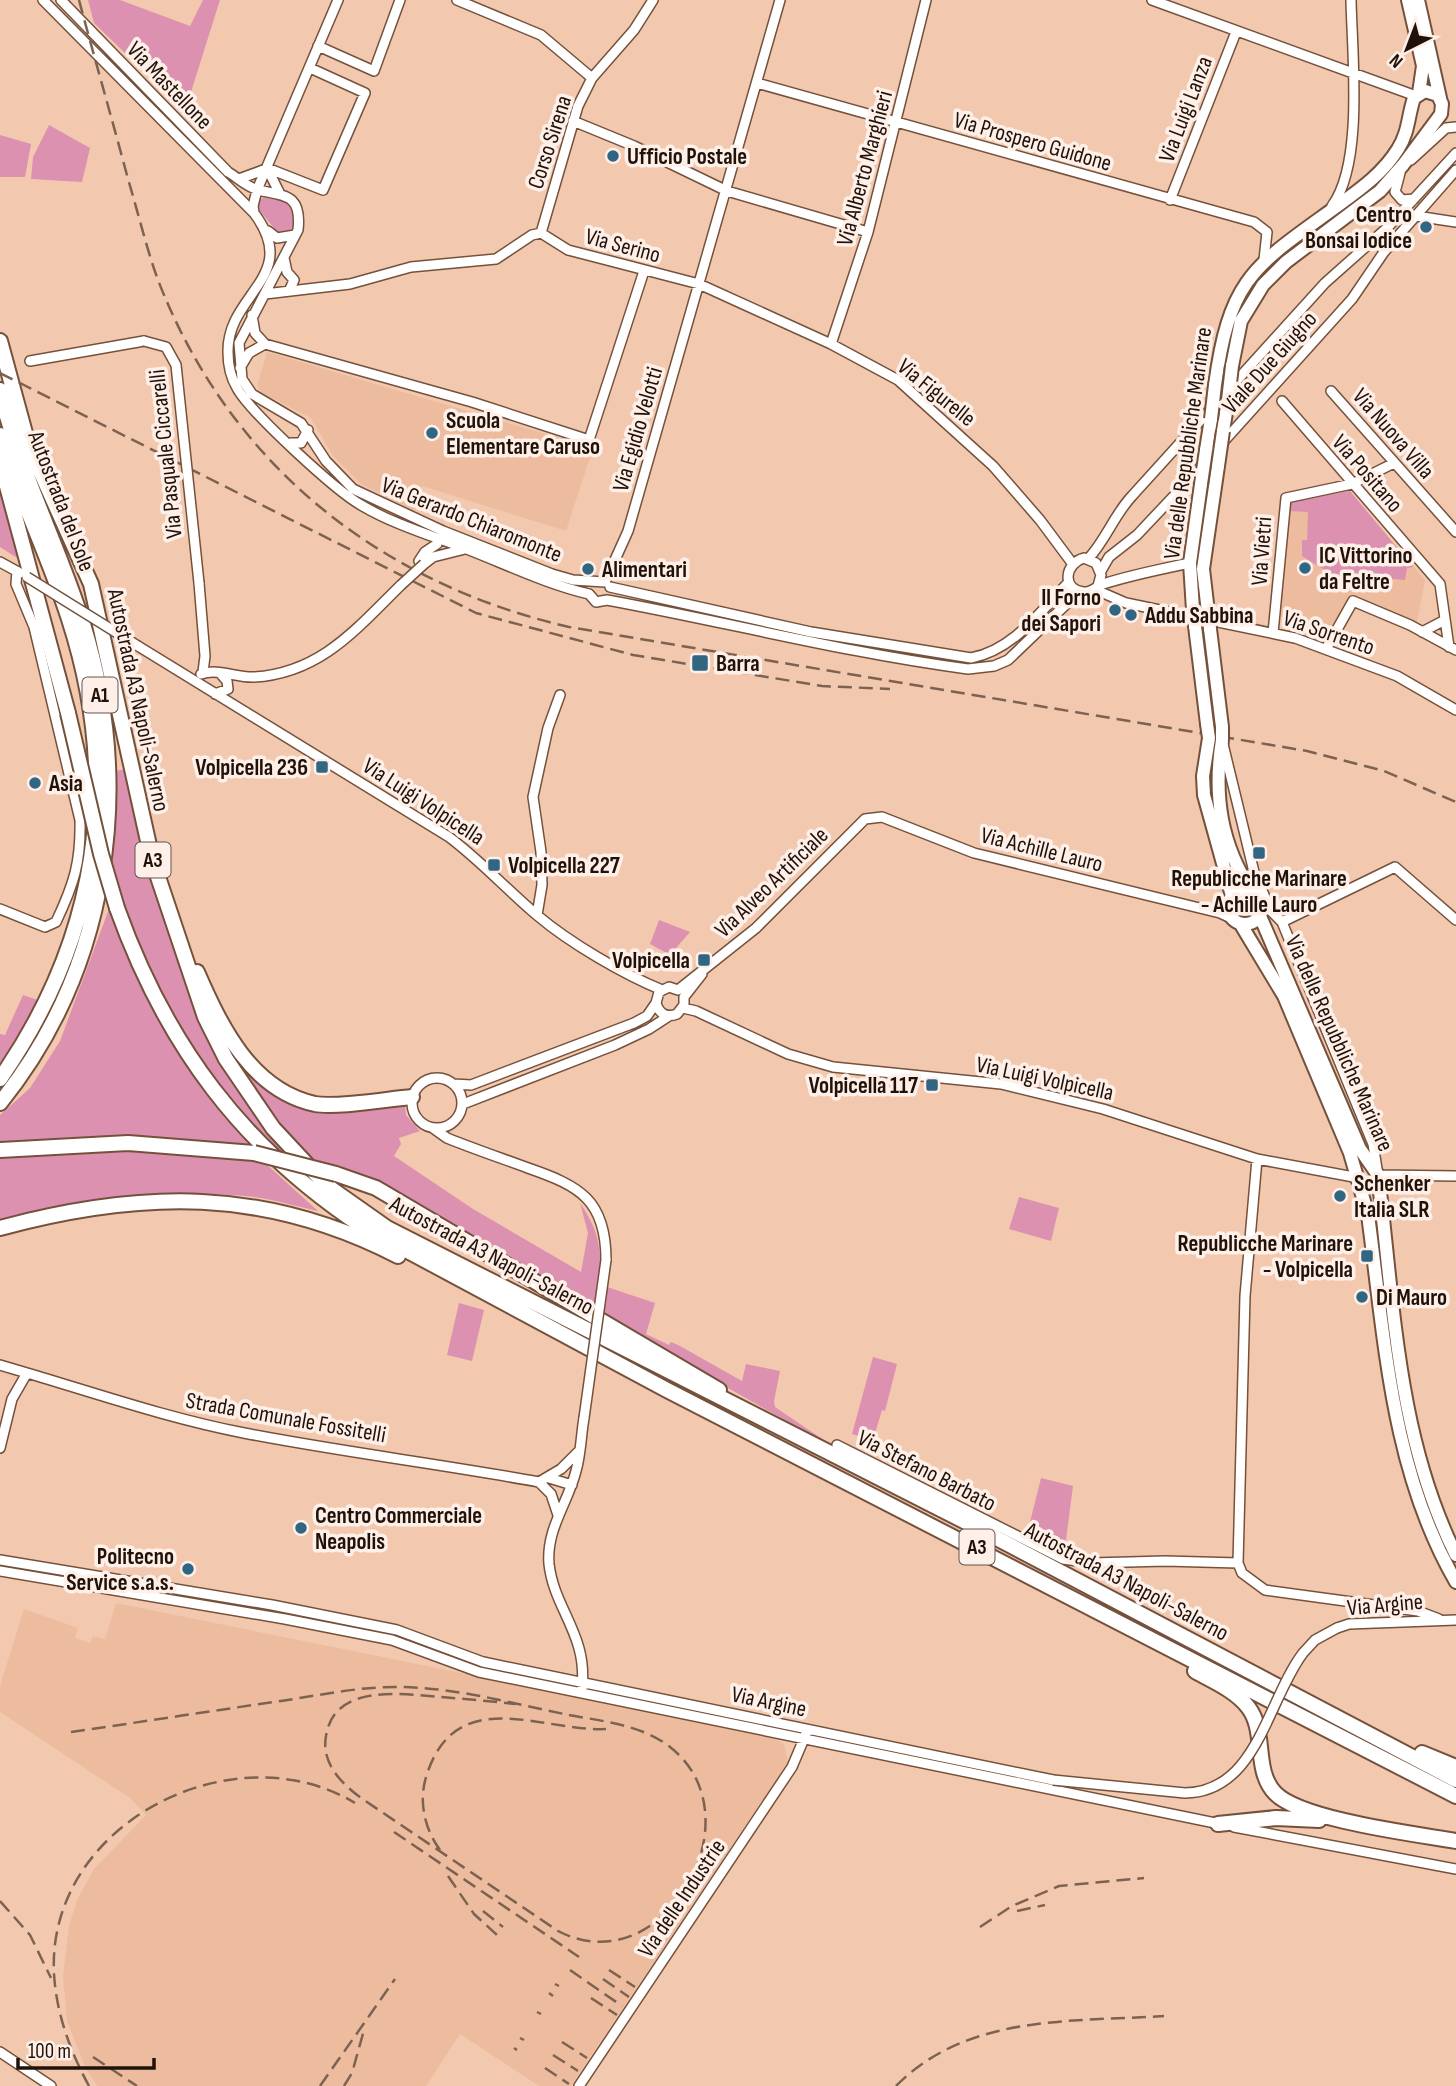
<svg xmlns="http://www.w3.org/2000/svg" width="1456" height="2086" font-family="'Sofia Sans Condensed',sans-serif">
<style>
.built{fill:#edbc9f}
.green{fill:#dc91b0}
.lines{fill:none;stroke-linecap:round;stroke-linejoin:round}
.minor-casing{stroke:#75513b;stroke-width:12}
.major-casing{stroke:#75513b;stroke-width:16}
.highway-casing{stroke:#75513b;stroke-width:18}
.minor{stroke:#fff;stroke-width:9}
.major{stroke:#fff;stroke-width:12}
.highway{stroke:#fff;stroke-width:14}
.rail{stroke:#7c6251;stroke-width:2.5;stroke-dasharray:14 7;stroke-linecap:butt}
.minor-bridge-casing{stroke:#75513b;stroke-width:12;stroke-linecap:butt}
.major-bridge-casing{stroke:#75513b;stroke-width:16;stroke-linecap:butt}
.highway-bridge-casing{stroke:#75513b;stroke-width:18;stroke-linecap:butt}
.minor-bridge{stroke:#fff;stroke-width:9}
.major-bridge{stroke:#fff;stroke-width:12}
.highway-bridge{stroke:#fff;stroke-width:14}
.poi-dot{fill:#306681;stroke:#fef0e9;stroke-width:2.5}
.labels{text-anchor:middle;stroke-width:7;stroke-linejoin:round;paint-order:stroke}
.shield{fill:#fef0e9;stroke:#63554c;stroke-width:2}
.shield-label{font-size:21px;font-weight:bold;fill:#211209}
.street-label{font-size:23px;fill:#211209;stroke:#fef0e9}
.poi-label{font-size:23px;font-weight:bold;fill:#211209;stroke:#fef0e9;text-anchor:start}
</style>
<rect width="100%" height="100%" fill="#f2c9af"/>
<path class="built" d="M267 352 593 448 566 531 422 486 414 511 361 484 333 456 311 418 262 393 257 386Z
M1349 490 1425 580 1417 622 1349 596 1329 633 1317 639 1289 629 1280 614 1286 502Z
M116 1603 768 1735 784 1744 788 1762 571 2086H539L460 2034 426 2086H97L85 2067 67 2021 63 1976 69 1926 77 1900 94 1869 146 1815 130 1798 0 1712V1686L24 1609 78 1628 75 1638 90 1643 93 1636 105 1639Z"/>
<path class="green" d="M88 0H120L190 26 203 0H220L185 111 94 23Z
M49 125 90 148 82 182 31 179 33 157Z
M0 135 31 144 25 177H0Z
M264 197 283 201 293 209 295 222 290 232 279 234 259 210 258 201Z
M0 468 25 563 0 547Z
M1350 491 1413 567 1407 568 1405 580 1337 574 1334 579 1333 575 1302 556V540H1307L1308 512 1289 511 1290 502Z
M127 769C161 911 191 1039 287 1154L277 1153 251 1128 187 1045 136 947 110 865 116 816 115 771Z
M109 909C143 999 187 1071 249 1144L108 1136 0 1145V1115L30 1088 60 1041Z
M659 920 690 932 670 955 650 944Z
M23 995 38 1000 23 1031 0 1063V1034L5 1035Z
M222 1037C271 1122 318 1111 405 1105L406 1115 420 1131 399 1138 401 1144 394 1156 473 1209 581 1272 588 1233 580 1203C599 1230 603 1252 598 1284L655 1303 646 1334 669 1345 671 1342 680 1346 742 1381 746 1364 780 1371 774 1401 775 1407 840 1451 333 1166 305 1156 289 1138 244 1078Z
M78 1151H159L265 1163 318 1211C294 1206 269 1198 245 1196 161 1188 81 1199 0 1221V1158Z
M1019 1197 1059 1208 1051 1241 1009 1229Z
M459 1303 484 1310 472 1361 447 1355Z
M873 1357 897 1364 885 1411 882 1410 873 1440 852 1434Z
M1041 1478 1073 1486 1065 1548 1051 1551 1026 1538Z"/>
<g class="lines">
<defs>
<path id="minor" d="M43 0 254 213C302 277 227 293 228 352 228 364 231 378 237 388 251 413 335 490 361 505 393 524 430 535 464 548 506 564 546 584 589 594
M61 0 228 172C238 178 247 187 258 190 285 196 302 194 298 230L239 343 242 379 252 394 301 423 326 461 353 489 443 531 552 574 573 580 605 582
M457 0 541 35 592 78
M1152 0 1416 96
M318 46 374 71 400 0
M757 83 1254 222 1267 232 1264 260
M573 121 634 146 727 191 868 232
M1411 160 1446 128 1456 127
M267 168 323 190 365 93 310 68
M267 168 279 192
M1400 173 1395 192 1402 200 1414 199
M239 179 266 169
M1170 200 1236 32
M1332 206C1364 163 1352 53 1351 0
M254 213 253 206 257 190 338 0
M1416 216 1456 222
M268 231 277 238 295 235
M541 233 568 250 699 284 831 344 898 380 993 466 1040 520 1072 563
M541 233 578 106 592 78 634 30 653 0
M284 258 287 272 294 280 290 289
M265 294 350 284 411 267 496 259 532 235 541 233
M252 315 255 333 265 344
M831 344 868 232 926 0
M30 361 144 341
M240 368 249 353 265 344 472 402 589 440 644 271
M1331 391 1456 532
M1282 401 1440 584 1449 647
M291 443H301L308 430
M1088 559C1106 540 1114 515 1132 496L1325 283 1388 227 1456 153
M419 561 425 552 437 544
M0 562 20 573
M424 564 433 557 465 549
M1101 571 1109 557 1137 535 1188 481 1352 299 1384 252 1456 170
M605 582 628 531 780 0
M199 583 205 656 203 672
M1098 586 1101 575 1096 563 1084 558C1065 563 1061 589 1083 592 1091 593 1096 587 1103 584 1131 575 1161 569 1190 563
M610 587 811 632 971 658C1013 650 1040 612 1069 582
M1094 589 1126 603 1295 638 1397 676 1456 710
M589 594 596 602 607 600C727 622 846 653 968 669L994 666 1008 660 1079 592
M1422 632 1445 620
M1273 633 1286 498 1352 484 1394 463
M138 646 449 837C481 861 507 890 538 916 570 943 623 974 662 990
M1326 649 1353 601 1410 625 1456 650
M201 674C218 668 237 678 254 677 321 673 357 628 401 585
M215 694 228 689 227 681 220 673
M1222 740 1254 872 1271 911 1282 922 1373 1144 1378 1175 1456 1176
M0 909 45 927 56 922C74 884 81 862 80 820L34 627 16 584 17 571
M1212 911 1229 901
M537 915 542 885 541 852 533 797 548 728 560 695
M1282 922 1395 867 1456 920
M678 990 756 928 865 819 882 817 974 853 1220 913 1233 919
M678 990 669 987 659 992 656 1003C659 1014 667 1018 677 1014L684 1005V997
M684 997 702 974
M683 1008 696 1011 788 1054 833 1067 1001 1084 1103 1109 1257 1159 1359 1178
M412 1103a25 25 0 1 1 50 0a25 25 0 1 1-50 0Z
M454 1084 471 1085 634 1023 647 1016 656 1003
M463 1104 615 1045 649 1029 669 1016
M433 1128 447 1138C474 1149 501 1158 528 1168 580 1186 606 1200 606 1260
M0 1365 27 1373
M837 1445 1063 1559 1092 1563 1165 1561 1238 1563 1242 1573 1265 1590 1418 1611 1439 1619
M0 1448 12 1399 27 1373C98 1394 171 1419 244 1433 342 1452 441 1464 539 1482L561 1469 578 1452
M549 1478 572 1485
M539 1482 551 1494 558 1515
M0 1560 272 1605 397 1630 483 1662 1053 1780
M1238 1563 1245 1296 1257 1159
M0 1571 285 1619 392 1640 479 1672 1220 1824
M1337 1628 1349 1624 1456 1620
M582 1688C588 1635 554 1609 549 1564 546 1529 568 1503 576 1471 581 1454 581 1435 584 1418
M1234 1827 1456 1869
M0 2052 51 2086
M579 2086 792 1767 806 1734"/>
<path id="major" d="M1408 0 1423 66 1419 93
M1418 0 1440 98
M1215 385C1230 275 1255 266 1340 204 1362 188 1384 172 1398 149 1409 132 1408 115 1414 98L1425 91 1438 95 1442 104 1441 114 1403 165 1380 191 1286 262 1263 285 1241 321 1232 366
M1223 431 1228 400
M1206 450 1211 419
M1193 610 1190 563 1201 484
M1208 612 1203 569 1218 466
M1195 626 1207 724
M1210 629 1222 727
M1209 738 1203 776 1204 795 1232 896
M1222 740C1213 796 1221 845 1252 892
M1228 907a17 17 0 1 1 34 0a17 17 0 1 1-34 0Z
M1260 916 1360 1149 1378 1175C1394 1304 1397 1437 1456 1555
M1240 923 1284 996 1350 1153 1368 1215C1385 1340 1391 1470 1456 1582"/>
<path id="highway" d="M0 341 28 444 91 584 152 859 205 1017 226 1059 273 1128 326 1185 387 1228 964 1521 1456 1780
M0 390C19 471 58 544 83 624 134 788 109 968 0 1103
M0 435C20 498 49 557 69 619 122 783 98 938 0 1079
M1 464 68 713
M117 908C166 1045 242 1147 363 1227L667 1390 1456 1796
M197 972C221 1027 251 1090 315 1104 337 1108 388 1099 412 1097
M0 1150 128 1143 254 1153
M336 1174 376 1188 719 1390
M0 1228C142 1190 264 1187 398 1256
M1195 1671C1212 1681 1235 1690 1248 1707 1267 1731 1253 1770 1275 1793 1301 1820 1416 1834 1456 1841
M1422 1753 1456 1767
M1218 1824 1276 1818 1319 1820"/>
</defs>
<use href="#minor" class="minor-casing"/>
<use href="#major" class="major-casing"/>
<use href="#highway" class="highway-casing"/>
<use href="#minor" class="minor"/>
<use href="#major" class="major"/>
<use href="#highway" class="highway"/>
<path class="rail" d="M79 0C95 60 112 119 128 179 138 212 146 247 158 280 229 464 379 583 569 627L1307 751 1384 771 1456 802
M0 373 476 613 633 655 822 686 890 689
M71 1732C141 1722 211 1711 281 1701 321 1695 362 1686 402 1687 457 1688 511 1703 564 1714 599 1721 641 1724 670 1747 760 1817 663 1986 558 1931L361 1798C341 1783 321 1763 326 1736 334 1683 402 1694 440 1697 465 1699 490 1701 515 1704
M394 1832 579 1957
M440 1850C424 1828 418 1800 427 1774 457 1683 542 1732 606 1729
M448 1876 474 1914 497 1935
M0 1901 30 1935 51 1978
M483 1911 503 1927
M1017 1911 1045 1905
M980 1927 1012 1906 1059 1886 1144 1878
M570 1970 622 2006
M609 1970 635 1987
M603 1979 629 1997
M555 1984 559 1986
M549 1993 553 1996
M591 1998 617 2015
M537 2012 541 2014
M520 2038 524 2040
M562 2042 587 2058
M514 2048 517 2050
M553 2055 578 2071
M93 2057 137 2086
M545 2068 569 2084
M89 2086C66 2044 49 1993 55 1944 72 1810 243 1735 355 1803
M320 2086 395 1979
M344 2086 352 2073 364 2030
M896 2086C967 2014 1071 2022 1164 2016"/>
<defs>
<path id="minor-bridge" d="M144 341 166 347 176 365 199 583
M27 577 138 646
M401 585 424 564
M584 1418 606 1260
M1053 1780 1185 1793C1257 1792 1267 1701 1303 1653L1315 1640 1337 1628"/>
<path id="major-bridge" d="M1228 400 1232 366
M1211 419 1215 385
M1218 466 1223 431
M1201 484 1206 450
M1193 610 1195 626
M1208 612 1210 629
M1207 724 1209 738
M1222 740V727"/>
<path id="highway-bridge" d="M68 713 101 854 117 908
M254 1153 336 1174"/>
</defs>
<use href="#minor-bridge" class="minor-bridge-casing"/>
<use href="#major-bridge" class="major-bridge-casing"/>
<use href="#highway-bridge" class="highway-bridge-casing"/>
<use href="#minor-bridge" class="minor-bridge"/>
<use href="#major-bridge" class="major-bridge"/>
<use href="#highway-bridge" class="highway-bridge"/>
</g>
<g class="poi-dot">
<circle cx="613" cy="156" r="7"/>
<circle cx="1426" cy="227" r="7"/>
<circle cx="432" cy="433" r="7"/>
<circle cx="1305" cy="568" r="7"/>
<circle cx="588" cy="569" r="7"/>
<circle cx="1115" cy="610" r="7"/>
<circle cx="1131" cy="615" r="7"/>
<rect x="691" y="654" width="18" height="18" rx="3.5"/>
<rect x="315" y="760" width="14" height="14" rx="3.5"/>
<circle cx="35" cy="783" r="7"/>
<rect x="1252" y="846" width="14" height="14" rx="3.5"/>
<rect x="487" y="858" width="14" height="14" rx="3.5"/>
<rect x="697" y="953" width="14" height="14" rx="3.5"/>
<rect x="925" y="1078" width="14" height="14" rx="3.5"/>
<circle cx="1340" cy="1196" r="7"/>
<rect x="1360" y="1249" width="14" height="14" rx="3.5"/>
<circle cx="1362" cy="1297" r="7"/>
<circle cx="301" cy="1528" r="7"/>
<circle cx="188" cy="1569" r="7"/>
</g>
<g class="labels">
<g class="shield">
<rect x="82.5" y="677.5" width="35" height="35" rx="5"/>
<rect x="135.5" y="842.5" width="35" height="35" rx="5"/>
<rect x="959.5" y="1529.5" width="35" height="35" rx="5"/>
</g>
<g class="shield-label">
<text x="100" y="702">A1</text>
<text x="153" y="867">A3</text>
<text x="977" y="1554">A3</text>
</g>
<g class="street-label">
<text transform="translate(170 85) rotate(46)" y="8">Via Mastellone</text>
<text transform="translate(1185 109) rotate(-69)" y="8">Via Luigi Lanza</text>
<text transform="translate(1033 141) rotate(16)" y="8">Via Prospero Guidone</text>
<text transform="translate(549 142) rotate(-72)" y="8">Corso Sirena</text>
<text transform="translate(864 168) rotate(-75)" y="8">Via Alberto Marghieri</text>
<text transform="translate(623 245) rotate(15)" y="8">Via Serino</text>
<text transform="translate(1269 362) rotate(-48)" y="8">Viale Due Giugno</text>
<text transform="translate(937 392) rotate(39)" y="8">Via Figurelle</text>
<text transform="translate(637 429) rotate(-74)" y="8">Via Egidio Velotti</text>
<text transform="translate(1394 433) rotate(49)" y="8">Via Nuova Villa</text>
<text transform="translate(1187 443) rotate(-82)" y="8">Via delle Repubbliche Marinare</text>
<text transform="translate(165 454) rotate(-96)" y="8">Via Pasquale Ciccarelli</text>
<text transform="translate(1368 473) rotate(49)" y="8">Via Positano</text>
<text transform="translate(62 501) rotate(69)" y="8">Autostrada del Sole</text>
<text transform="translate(472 519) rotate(22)" y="8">Via Gerardo Chiaromonte</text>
<text transform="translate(1261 551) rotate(-86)" y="8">Via Vietri</text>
<text transform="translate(1329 632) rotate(19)" y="8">Via Sorrento</text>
<text transform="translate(139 700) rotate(78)" y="8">Autostrada A3 Napoli-Salerno</text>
<text transform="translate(424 801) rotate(33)" y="8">Via Luigi Volpicella</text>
<text transform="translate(1042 849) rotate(14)" y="8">Via Achille Lauro</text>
<text transform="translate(771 882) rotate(-44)" y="8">Via Alveo Artificiale</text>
<text transform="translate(1340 1043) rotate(66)" y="8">Via delle Repubbliche Marinare</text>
<text transform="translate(1045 1078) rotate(12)" y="8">Via Luigi Volpicella</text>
<text transform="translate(492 1255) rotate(28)" y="8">Autostrada A3 Napoli-Salerno</text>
<text transform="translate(286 1417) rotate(10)" y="8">Strada Comunale Fossitelli</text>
<text transform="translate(927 1470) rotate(27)" y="8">Via Stefano Barbato</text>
<text transform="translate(1127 1581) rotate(28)" y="8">Autostrada A3 Napoli-Salerno</text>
<text transform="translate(1385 1604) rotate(-5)" y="8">Via Argine</text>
<text transform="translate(769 1701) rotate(12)" y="8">Via Argine</text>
<text transform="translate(681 1898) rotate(-56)" y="8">Via delle Industrie</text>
</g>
<g class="poi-label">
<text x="627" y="164">Ufficio Postale</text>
<text x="1412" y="222" text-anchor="end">Centro<tspan x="1412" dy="26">Bonsai Iodice</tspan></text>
<text x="446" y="428">Scuola<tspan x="446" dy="26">Elementare Caruso</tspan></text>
<text x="1319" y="563">IC Vittorino<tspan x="1319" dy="26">da Feltre</tspan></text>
<text x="602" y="577">Alimentari</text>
<text x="1101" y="605" text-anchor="end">Il Forno<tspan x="1101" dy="26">dei Sapori</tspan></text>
<text x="1145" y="623">Addu Sabbina</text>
<text x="716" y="671">Barra</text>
<text x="308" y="775" text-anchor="end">Volpicella 236</text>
<text x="49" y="791">Asia</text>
<text x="508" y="873">Volpicella 227</text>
<text x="1259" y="886" text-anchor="middle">Republicche Marinare<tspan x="1259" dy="26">- Achille Lauro</tspan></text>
<text x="690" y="968" text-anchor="end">Volpicella</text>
<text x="918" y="1093" text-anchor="end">Volpicella 117</text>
<text x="1354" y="1191">Schenker<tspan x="1354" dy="26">Italia SLR</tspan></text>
<text x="1353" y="1251" text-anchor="end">Republicche Marinare<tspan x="1353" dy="26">- Volpicella</tspan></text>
<text x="1376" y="1305">Di Mauro</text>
<text x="315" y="1523">Centro Commerciale<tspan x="315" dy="26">Neapolis</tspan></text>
<text x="174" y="1564" text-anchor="end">Politecno<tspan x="174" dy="26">Service s.a.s.</tspan></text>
</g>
</g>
<g transform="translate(1407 49) rotate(222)" stroke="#fef0e9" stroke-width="5" paint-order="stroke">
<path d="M0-5L12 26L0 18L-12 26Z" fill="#211209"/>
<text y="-10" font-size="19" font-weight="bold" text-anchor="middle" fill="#211209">N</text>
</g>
<path d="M18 2058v10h136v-10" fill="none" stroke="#211209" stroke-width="3.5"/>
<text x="28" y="2058" font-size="21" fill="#211209" stroke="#fef0e9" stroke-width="5" paint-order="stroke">100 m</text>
</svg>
